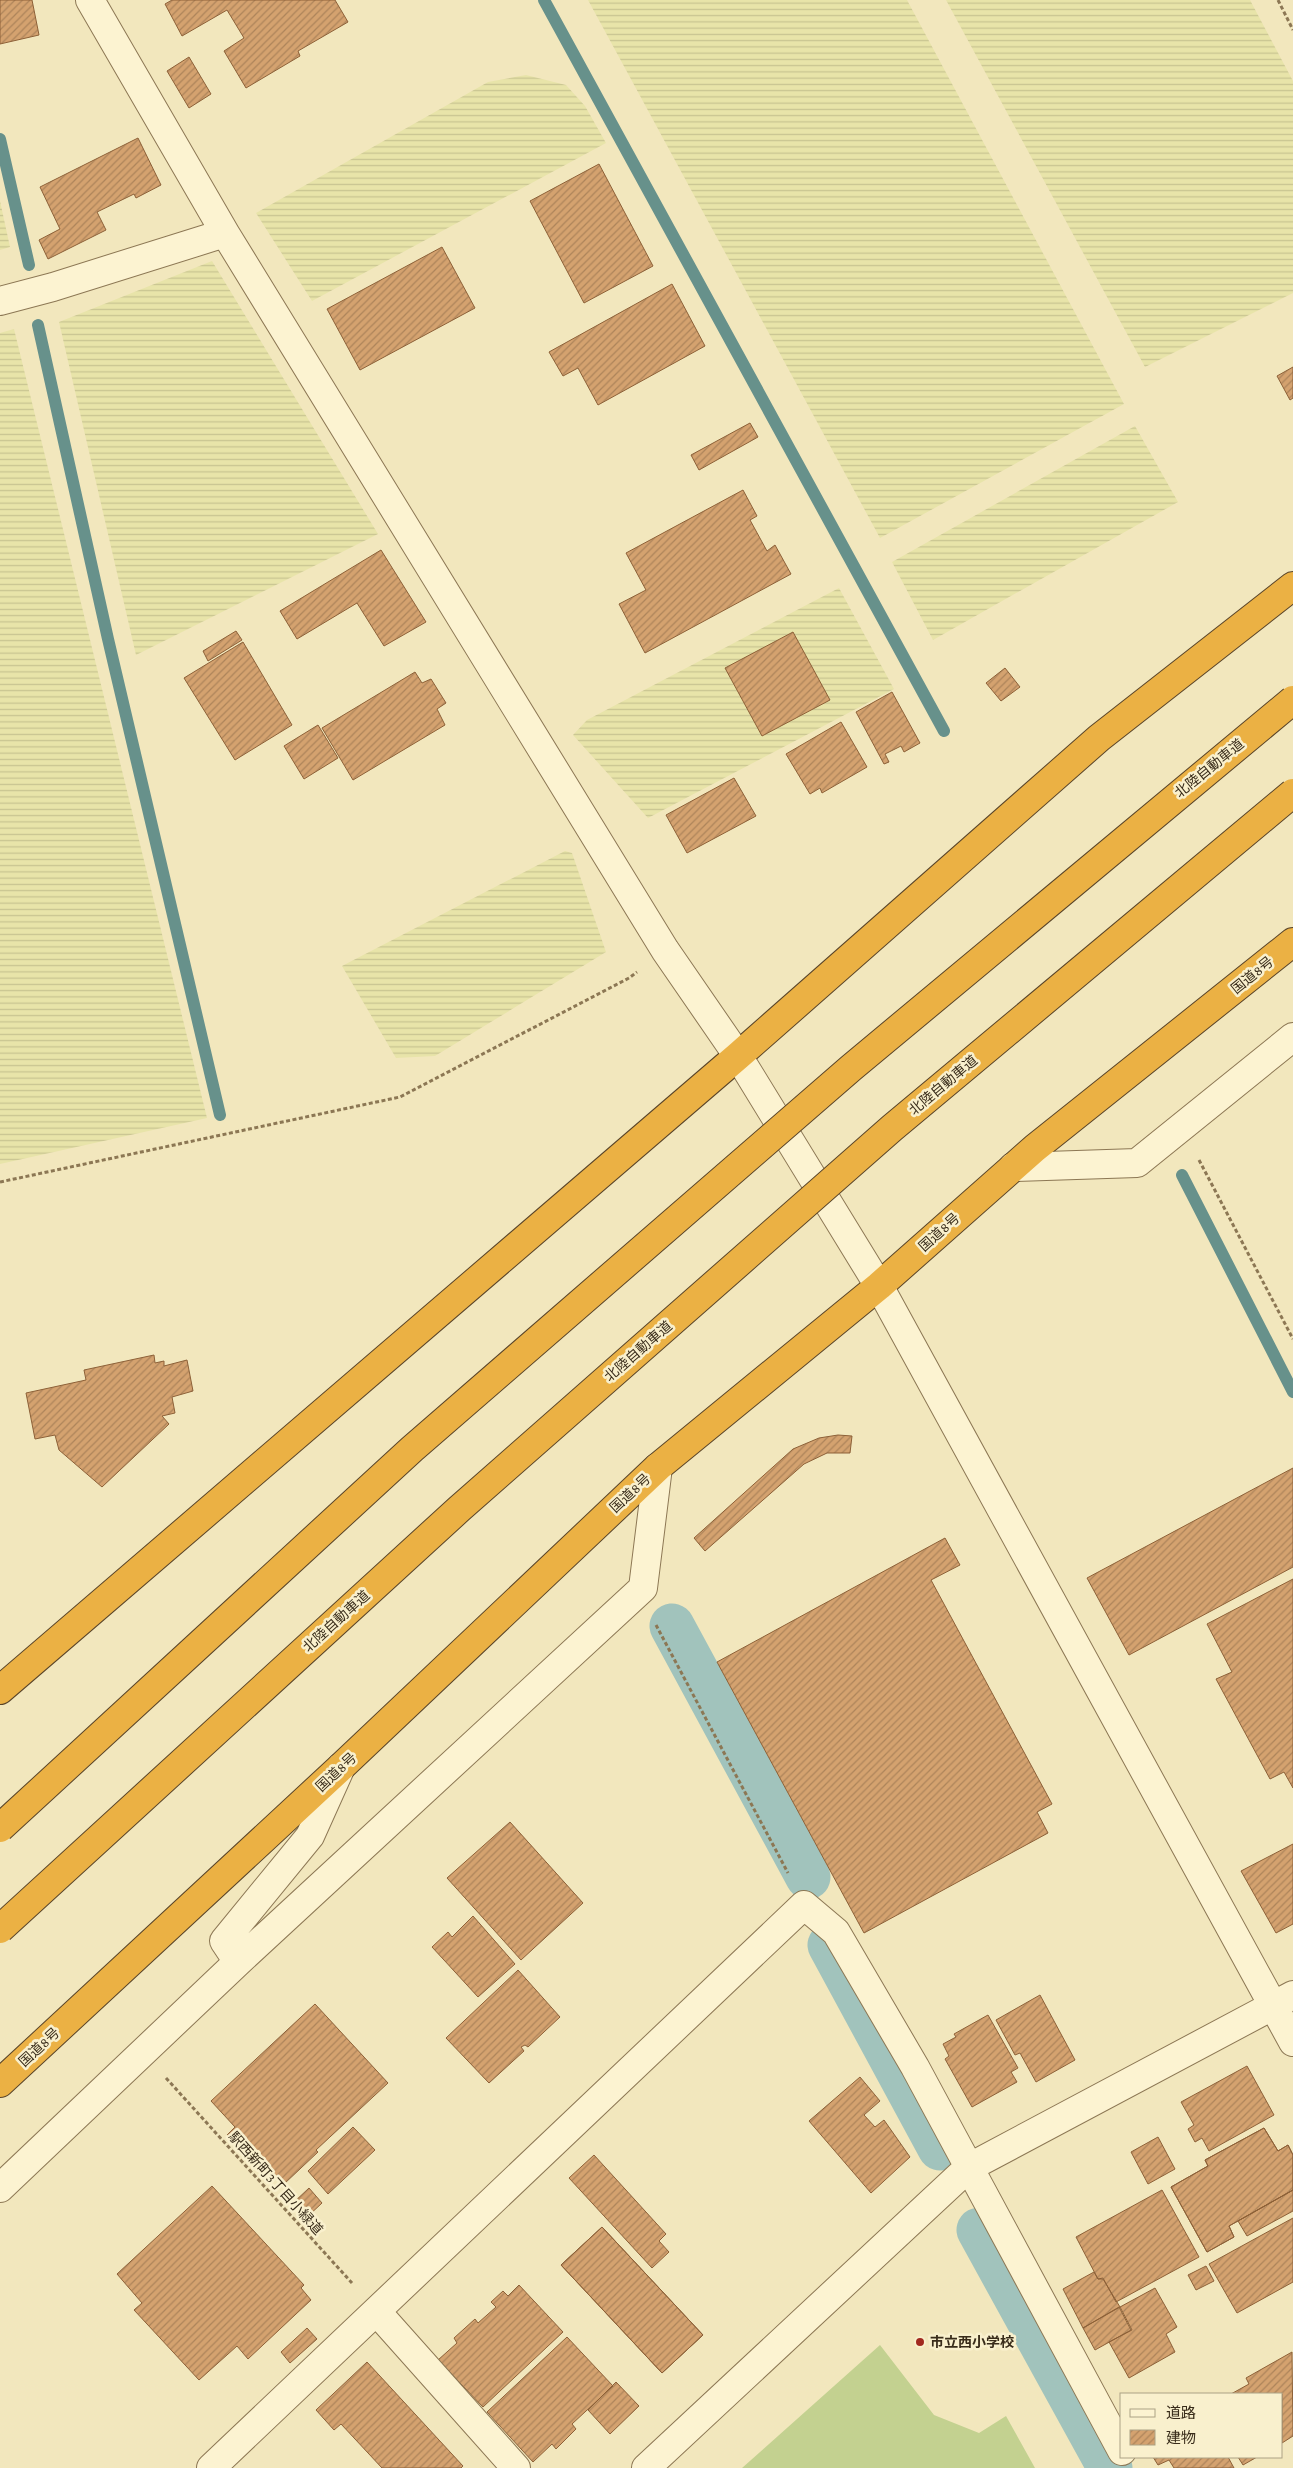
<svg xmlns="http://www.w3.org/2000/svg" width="1293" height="2468" font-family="'Crimson Pro','Noto Sans JP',serif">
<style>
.farmland{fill:url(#farmland-rules)}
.pitch{fill:#c3d190}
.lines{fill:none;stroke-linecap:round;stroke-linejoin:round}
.stream{stroke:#67918b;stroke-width:12}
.canal{stroke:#a1c3bc;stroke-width:45}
.building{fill:url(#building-hatch);stroke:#8d6138}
.minor-casing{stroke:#8c7754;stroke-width:30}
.highway-casing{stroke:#594429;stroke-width:30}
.path{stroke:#8c7754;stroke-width:3;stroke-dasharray:4 2.5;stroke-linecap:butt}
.minor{stroke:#fcf3d1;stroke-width:28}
.highway{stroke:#ebb144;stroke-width:28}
.highway-bridge-casing{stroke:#594429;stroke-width:30;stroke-linecap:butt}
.highway-bridge{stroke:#ebb144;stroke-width:28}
.poi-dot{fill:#a1291e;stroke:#f9f0cd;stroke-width:2}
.labels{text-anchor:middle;stroke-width:5;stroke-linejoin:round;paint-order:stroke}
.street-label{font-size:14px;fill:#392c1a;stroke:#f9f0cd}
.poi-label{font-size:14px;font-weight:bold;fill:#392c1a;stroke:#f9f0cd;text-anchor:start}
</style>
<defs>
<pattern id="farmland-rules" width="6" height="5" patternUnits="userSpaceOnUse" patternTransform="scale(1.25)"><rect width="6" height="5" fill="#e8e4a9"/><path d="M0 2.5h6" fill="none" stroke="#c8c491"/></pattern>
<pattern id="building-hatch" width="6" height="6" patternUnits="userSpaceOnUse" patternTransform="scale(1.25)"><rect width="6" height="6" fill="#d4a26f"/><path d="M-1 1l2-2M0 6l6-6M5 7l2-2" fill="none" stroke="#ad845a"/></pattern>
</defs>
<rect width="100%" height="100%" fill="#f2e7bd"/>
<path class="farmland" d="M588 0H907L1124 404 880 538Z
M946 0H1250L1293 81V293L1145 367Z
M526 75 566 85 585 106 606 143 312 301 256 213 488 82Z
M0 201 10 247 0 250Z
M212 261 378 534 136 655 59 322Z
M14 329 207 1118 0 1164V333Z
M1135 426 1178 502 933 640 892 562Z
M839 588 894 689 648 818 573 735 587 720Z
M565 851 572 853 606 952 435 1056 396 1058 342 966Z"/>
<path class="pitch" d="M880 2345 934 2415 979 2433 1006 2416 1035 2468H742Z"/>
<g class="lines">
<path class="stream" d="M544 0 944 731
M0 139 29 265
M38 325 108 639 220 1115
M1182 1175 1293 1392"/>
<path class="canal" d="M672 1626 808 1877
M830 1945 940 2148
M979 2230 1110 2468"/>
</g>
<path class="building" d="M0 0H32L39 35 0 44Z
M172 0H335L348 22 298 51 300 56 246 88 224 51 244 38 227 10 182 36 165 4Z
M189 57 211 94 189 108 167 71Z
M138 138 161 185 136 198 134 194 97 212 106 230 48 259 39 240 60 229 40 187Z
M599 164 653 266 584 303 530 201Z
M442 247 475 308 360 370 327 309Z
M672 284 705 346 598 405 578 368 563 376 549 352Z
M1293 367V398L1290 400 1277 376Z
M750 423 758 437 699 470 691 455Z
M743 490 757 516 750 520 767 551 775 545 791 574 645 653 619 604 646 590 626 553Z
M381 550 426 622 384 646 357 603 297 639 280 611Z
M236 631 242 640 208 661 203 651Z
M793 632 830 700 762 736 725 668Z
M243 642 292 725 235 760 184 678Z
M1005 668 1020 687 1001 701 986 683Z
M415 672 422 683 431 679 446 703 437 709 445 725 353 780 322 728Z
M892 692 920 743 904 752 901 746 885 754 889 762 884 764 856 712Z
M841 722 867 767 822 793 820 788 810 794 786 754Z
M318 725 338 758 304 779 284 746Z
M734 778 756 816 687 853 666 815Z
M154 1355 155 1363 164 1361V1366L187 1360 193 1391 172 1397 175 1413 162 1416 169 1424 102 1487 59 1450 55 1435 35 1439 26 1393 86 1380 84 1370Z
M838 1435 852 1436 850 1453H827L804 1464 705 1551 694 1538 793 1449 819 1438Z
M1293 1468V1567L1129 1655 1087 1578Z
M945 1538 960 1565 931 1580 1052 1804 1037 1812 1048 1833 864 1933 717 1662Z
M1293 1579V1788L1284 1772 1270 1779 1216 1679 1232 1672 1207 1624Z
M510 1822 583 1903 521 1960 447 1878Z
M1293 1844V1924L1276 1933 1241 1871Z
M473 1916 515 1964 478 1997 432 1947 448 1932 452 1937Z
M518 1970 560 2017 528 2047 525 2045 521 2047 524 2051 489 2083 446 2038Z
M1040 1995 1075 2060 1036 2082 1020 2053 1015 2055 996 2020Z
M315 2004 388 2083 316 2150 318 2152 284 2184 263 2162 258 2167 227 2135 235 2127 211 2101Z
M988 2015 1018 2068 1011 2072 1017 2082 972 2107 945 2059 949 2056 943 2044 956 2037 954 2034Z
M1247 2066 1274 2115 1209 2151 1202 2138 1195 2142 1188 2129 1194 2125 1181 2102Z
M860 2077 880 2101 864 2115 875 2127 884 2120 910 2157 871 2193 809 2121Z
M353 2127 375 2150 328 2194 308 2171Z
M1264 2128 1278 2151 1288 2145 1293 2155V2190L1229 2226 1234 2237 1207 2252 1171 2187 1208 2166 1205 2160Z
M1264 2128 1278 2151 1288 2145 1293 2155V2190L1229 2226 1234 2237 1207 2252 1171 2187 1208 2166 1205 2160Z
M1158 2137 1175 2169 1148 2184 1131 2152Z
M594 2155 666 2234 659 2241 669 2252 652 2268 569 2178Z
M212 2186 304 2285 301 2288 311 2300 248 2359 237 2346 199 2380 134 2310 142 2303 117 2274Z
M309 2188 322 2203 306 2218 292 2204Z
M1162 2190 1199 2257 1116 2302 1103 2278 1098 2279 1076 2237Z
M1293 2190V2211L1247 2236 1238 2221Z
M1293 2218V2282L1237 2313 1209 2264Z
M602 2227 703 2335 662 2373 561 2265Z
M602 2227 703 2335 662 2373 561 2265Z
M1206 2266 1214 2281 1196 2290 1188 2275Z
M1094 2272 1098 2279H1103L1120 2307 1083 2328 1063 2289Z
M519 2285 563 2332 483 2407 438 2360 457 2343 454 2338 475 2319 478 2323 496 2307 491 2302 503 2291 508 2296Z
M1155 2288 1177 2327 1166 2334 1175 2352 1129 2378 1109 2342 1132 2330 1120 2307Z
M1119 2307 1131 2330 1095 2350 1083 2328Z
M307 2328 317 2339 290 2363 281 2352Z
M567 2337 613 2386 572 2424 576 2429 556 2449 552 2444 533 2462 487 2412Z
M1292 2352 1293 2436 1282 2443V2394H1231L1249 2384 1246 2378Z
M367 2362 463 2466 461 2468H382L341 2424 334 2430 316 2410Z
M616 2382 639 2406 610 2434 588 2410Z
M1153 2457H1228L1234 2468H1174L1169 2460 1158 2465Z
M1238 2457H1257L1243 2465Z"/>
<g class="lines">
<defs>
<path id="minor" d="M90 0 225 233
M0 301 53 287 225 233 665 950 738 1056 879 1286 1293 2042
M1013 1167 1137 1163 1293 1037
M238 1962 224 1941 310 1836 341 1767
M0 2188 238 1962 643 1588 658 1467
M377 2312 516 2468
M211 2468 804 1905 836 1932 915 2067 1122 2451
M646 2468 968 2168 1293 1995"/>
<path id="highway" d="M0 1690 738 1056 1099 738 1293 586
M0 2083 341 1767 658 1467 879 1286 1035 1148 1293 942"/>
</defs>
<use href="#minor" class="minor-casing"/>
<use href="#highway" class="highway-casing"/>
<path class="path" d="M1278 0 1293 30
M1199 1160 1293 1339
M0 1182 400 1097 629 978 637 972
M656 1625 788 1873
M166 2078 352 2283"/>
<use href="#minor" class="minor"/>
<use href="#highway" class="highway"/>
<defs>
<path id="highway-bridge" d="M0 1828 412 1449 851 1068 1293 700
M0 1929 459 1509 892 1128 1293 793"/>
</defs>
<use href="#highway-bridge" class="highway-bridge-casing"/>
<use href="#highway-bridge" class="highway-bridge"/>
</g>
<circle class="poi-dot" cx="920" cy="2342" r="5"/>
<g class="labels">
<g class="street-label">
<text transform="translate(1209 768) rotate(-39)" y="5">北陸自動車道</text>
<text transform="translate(1252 975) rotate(-39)" y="5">国道8号</text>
<text transform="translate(943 1085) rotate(-40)" y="5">北陸自動車道</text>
<text transform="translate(939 1232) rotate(-42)" y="5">国道8号</text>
<text transform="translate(638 1351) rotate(-41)" y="5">北陸自動車道</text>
<text transform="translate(630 1493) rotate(-43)" y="5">国道8号</text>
<text transform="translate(336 1621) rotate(-42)" y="5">北陸自動車道</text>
<text transform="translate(336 1772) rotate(-43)" y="5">国道8号</text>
<text transform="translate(39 2047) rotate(-43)" y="5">国道8号</text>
<text transform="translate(276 2183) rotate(48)" y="5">駅西新町3丁目小緑道</text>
</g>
<g class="poi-label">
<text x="930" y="2347">市立西小学校</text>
</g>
</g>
<rect x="1120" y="2393" width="162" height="65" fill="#f9f0cd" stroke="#aca285"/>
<rect x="1130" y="2409" width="25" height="8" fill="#fcf3d1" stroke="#aca285"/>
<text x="1166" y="2418" font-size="15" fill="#392c1a">道路</text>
<rect x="1130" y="2430" width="25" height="15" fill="url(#building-hatch)" stroke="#aca285"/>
<text x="1166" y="2443" font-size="15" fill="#392c1a">建物</text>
</svg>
